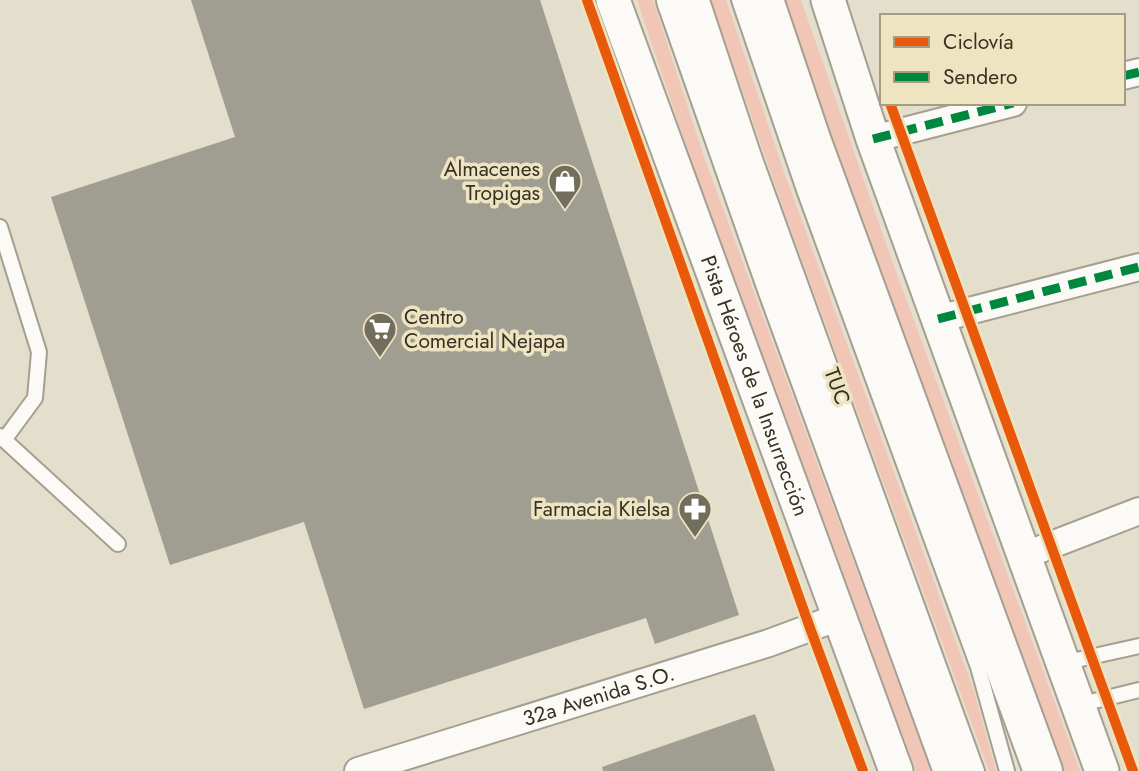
<svg xmlns="http://www.w3.org/2000/svg" width="1139" height="771" font-family="Jost,sans-serif">
<style>
.green{fill:#f1c6b6}
.building{fill:#9f9e91}
.lines{fill:none;stroke-linecap:round;stroke-linejoin:round}
.service-casing{stroke:#a49f91;stroke-width:18}
.minor-casing{stroke:#a49f91;stroke-width:30}
.tertiary-casing{stroke:#a49f91;stroke-width:37}
.primary-casing{stroke:#a49f91;stroke-width:42}
.service{stroke:#fbfaf7;stroke-width:14}
.minor{stroke:#fbfaf7;stroke-width:26}
.tertiary{stroke:#fbfaf7;stroke-width:33}
.primary{stroke:#fbfaf7;stroke-width:38}
.quiet{stroke:#00873e;stroke-width:9;stroke-dasharray:18 9;stroke-linecap:butt}
.cycleway-casing{stroke:#efe4c1;stroke-width:15}
.cycleway{stroke:#e8590c;stroke-width:10}
.labels{text-anchor:middle;stroke-width:7;stroke-linejoin:round;paint-order:stroke}
.poi-label{font-size:21px;fill:#353123;stroke:#efe4c1;text-anchor:end}
.street-label{font-size:21px;fill:#353123;stroke:#efe4c1}
</style>
<rect width="100%" height="100%" fill="#e4decc"/>
<path class="green" d="M637 0H653L705 160 931 771H916L690 157Z
M711 0H726L784 172 974 691 996 771H989L785 214Z
M784 0H801L891 258 1080 771H1064L837 153Z"/>
<path class="building" d="M191 0H540L739 615 655 644 646 618 364 709 304 522 170 565 51 197 235 137Z
M755 714 775 771H603L602 767Z"/>
<g class="lines">
<defs>
<path id="service" d="M702 0 754 156 977 771
M739 0 804 190 978 667 1007 771
M0 227 39 352 35 398 4 440
M0 436 118 544
M1063 663 1139 646
M1078 705 1139 690"/>
<g id="minor">
<path d="M1123 76 1139 72"/>
<path d="M873 139 1013 103"/>
<path d="M938 319 1139 267"/>
<path d="M1023 556 1139 511"/>
<path id="s1" d="M358 771 769 643 839 617"/>
</g>
<g id="tertiary">
<path id="s2" d="M613 0 896 771"/>
<path d="M828 0 873 139 1102 771"/>
</g>
<path id="primary" d="M676 0 777 288 953 771
M764 0 812 142 1043 771"/>
</defs>
<use href="#service" class="service-casing"/>
<use href="#minor" class="minor-casing"/>
<use href="#tertiary" class="tertiary-casing"/>
<use href="#primary" class="primary-casing"/>
<use href="#service" class="service"/>
<use href="#minor" class="minor"/>
<use href="#tertiary" class="tertiary"/>
<use href="#primary" class="primary"/>
<path class="quiet" d="M1123 76 1139 72
M873 139 1013 103
M938 319 1139 267"/>
<defs>
<path id="cycleway" d="M587 0 810 628 863 771
M890 103 1133 771"/>
</defs>
<use href="#cycleway" class="cycleway-casing"/>
<use href="#cycleway" class="cycleway"/>
</g>
<defs>
<symbol id="shop-pin" viewBox="-11 -11 22 30"><path d="M0 17L-7.5 6A9.5 9.5 0 1 1 7.5 6Z" fill="#726e5e" stroke="#efe4c1"/><path d="M-5-2.5h2.3a2.7 3.5 0 0 1 5.4 0H5L5.5 6h-11ZM-1.5-2.5h3a1.5 2.3 0 0 0-3 0Z" fill="#fff"/></symbol>
<symbol id="supermarket-pin" viewBox="-11 -11 22 30"><path d="M0 17L-7.5 6A9.5 9.5 0 1 1 7.5 6Z" fill="#726e5e" stroke="#efe4c1"/><path d="M-6-5.5h2.5l.6 2H6L4.5 2H-2.5L-4.4-4H-6ZM-1.5 3.2a1.3 1.3 0 1 0 .1 0ZM3 3.2a1.3 1.3 0 1 0 .1 0Z" fill="#fff"/></symbol>
<symbol id="pharmacy-pin" viewBox="-11 -11 22 30"><path d="M0 17L-7.5 6A9.5 9.5 0 1 1 7.5 6Z" fill="#726e5e" stroke="#efe4c1"/><path d="M-2-6h4v4h4v4h-4v4h-4v-4h-4v-4h4Z" fill="#fff"/></symbol>
</defs>
<g fill-rule="evenodd">
<use href="#shop-pin" x="546" y="162" width="38" height="52"/>
<use href="#supermarket-pin" x="361" y="310" width="38" height="52"/>
<use href="#pharmacy-pin" x="676" y="490" width="38" height="52"/>
</g>
<g class="labels">
<g class="poi-label">
<text x="540" y="176">Almacenes<tspan x="540" dy="24">Tropigas</tspan></text>
<text x="404" y="324" text-anchor="start">Centro<tspan x="404" dy="24">Comercial Nejapa</tspan></text>
<text x="670" y="516">Farmacia Kielsa</text>
</g>
<g class="street-label">
<text dy="7" stroke="none"><textPath href="#s2" startOffset="411">Pista Héroes de la Insurrección</textPath></text>
<text transform="translate(837 386) rotate(70)" y="7">TUC</text>
<text dy="7" stroke="none"><textPath href="#s1" startOffset="252">32a Avenida S.O.</textPath></text>
</g>
</g>
<rect x="880" y="14" width="245" height="91" fill="#efe4c1" stroke="#a59c82" stroke-width="2"/>
<rect x="894" y="37" width="35" height="10" fill="#e8590c" stroke="#a59c82" stroke-width="2"/>
<text x="943" y="49" font-size="21" fill="#353123">Ciclovía</text>
<rect x="894" y="72" width="35" height="10" fill="#00873e" stroke="#a59c82" stroke-width="2"/>
<text x="943" y="84" font-size="21" fill="#353123">Sendero</text>
</svg>
